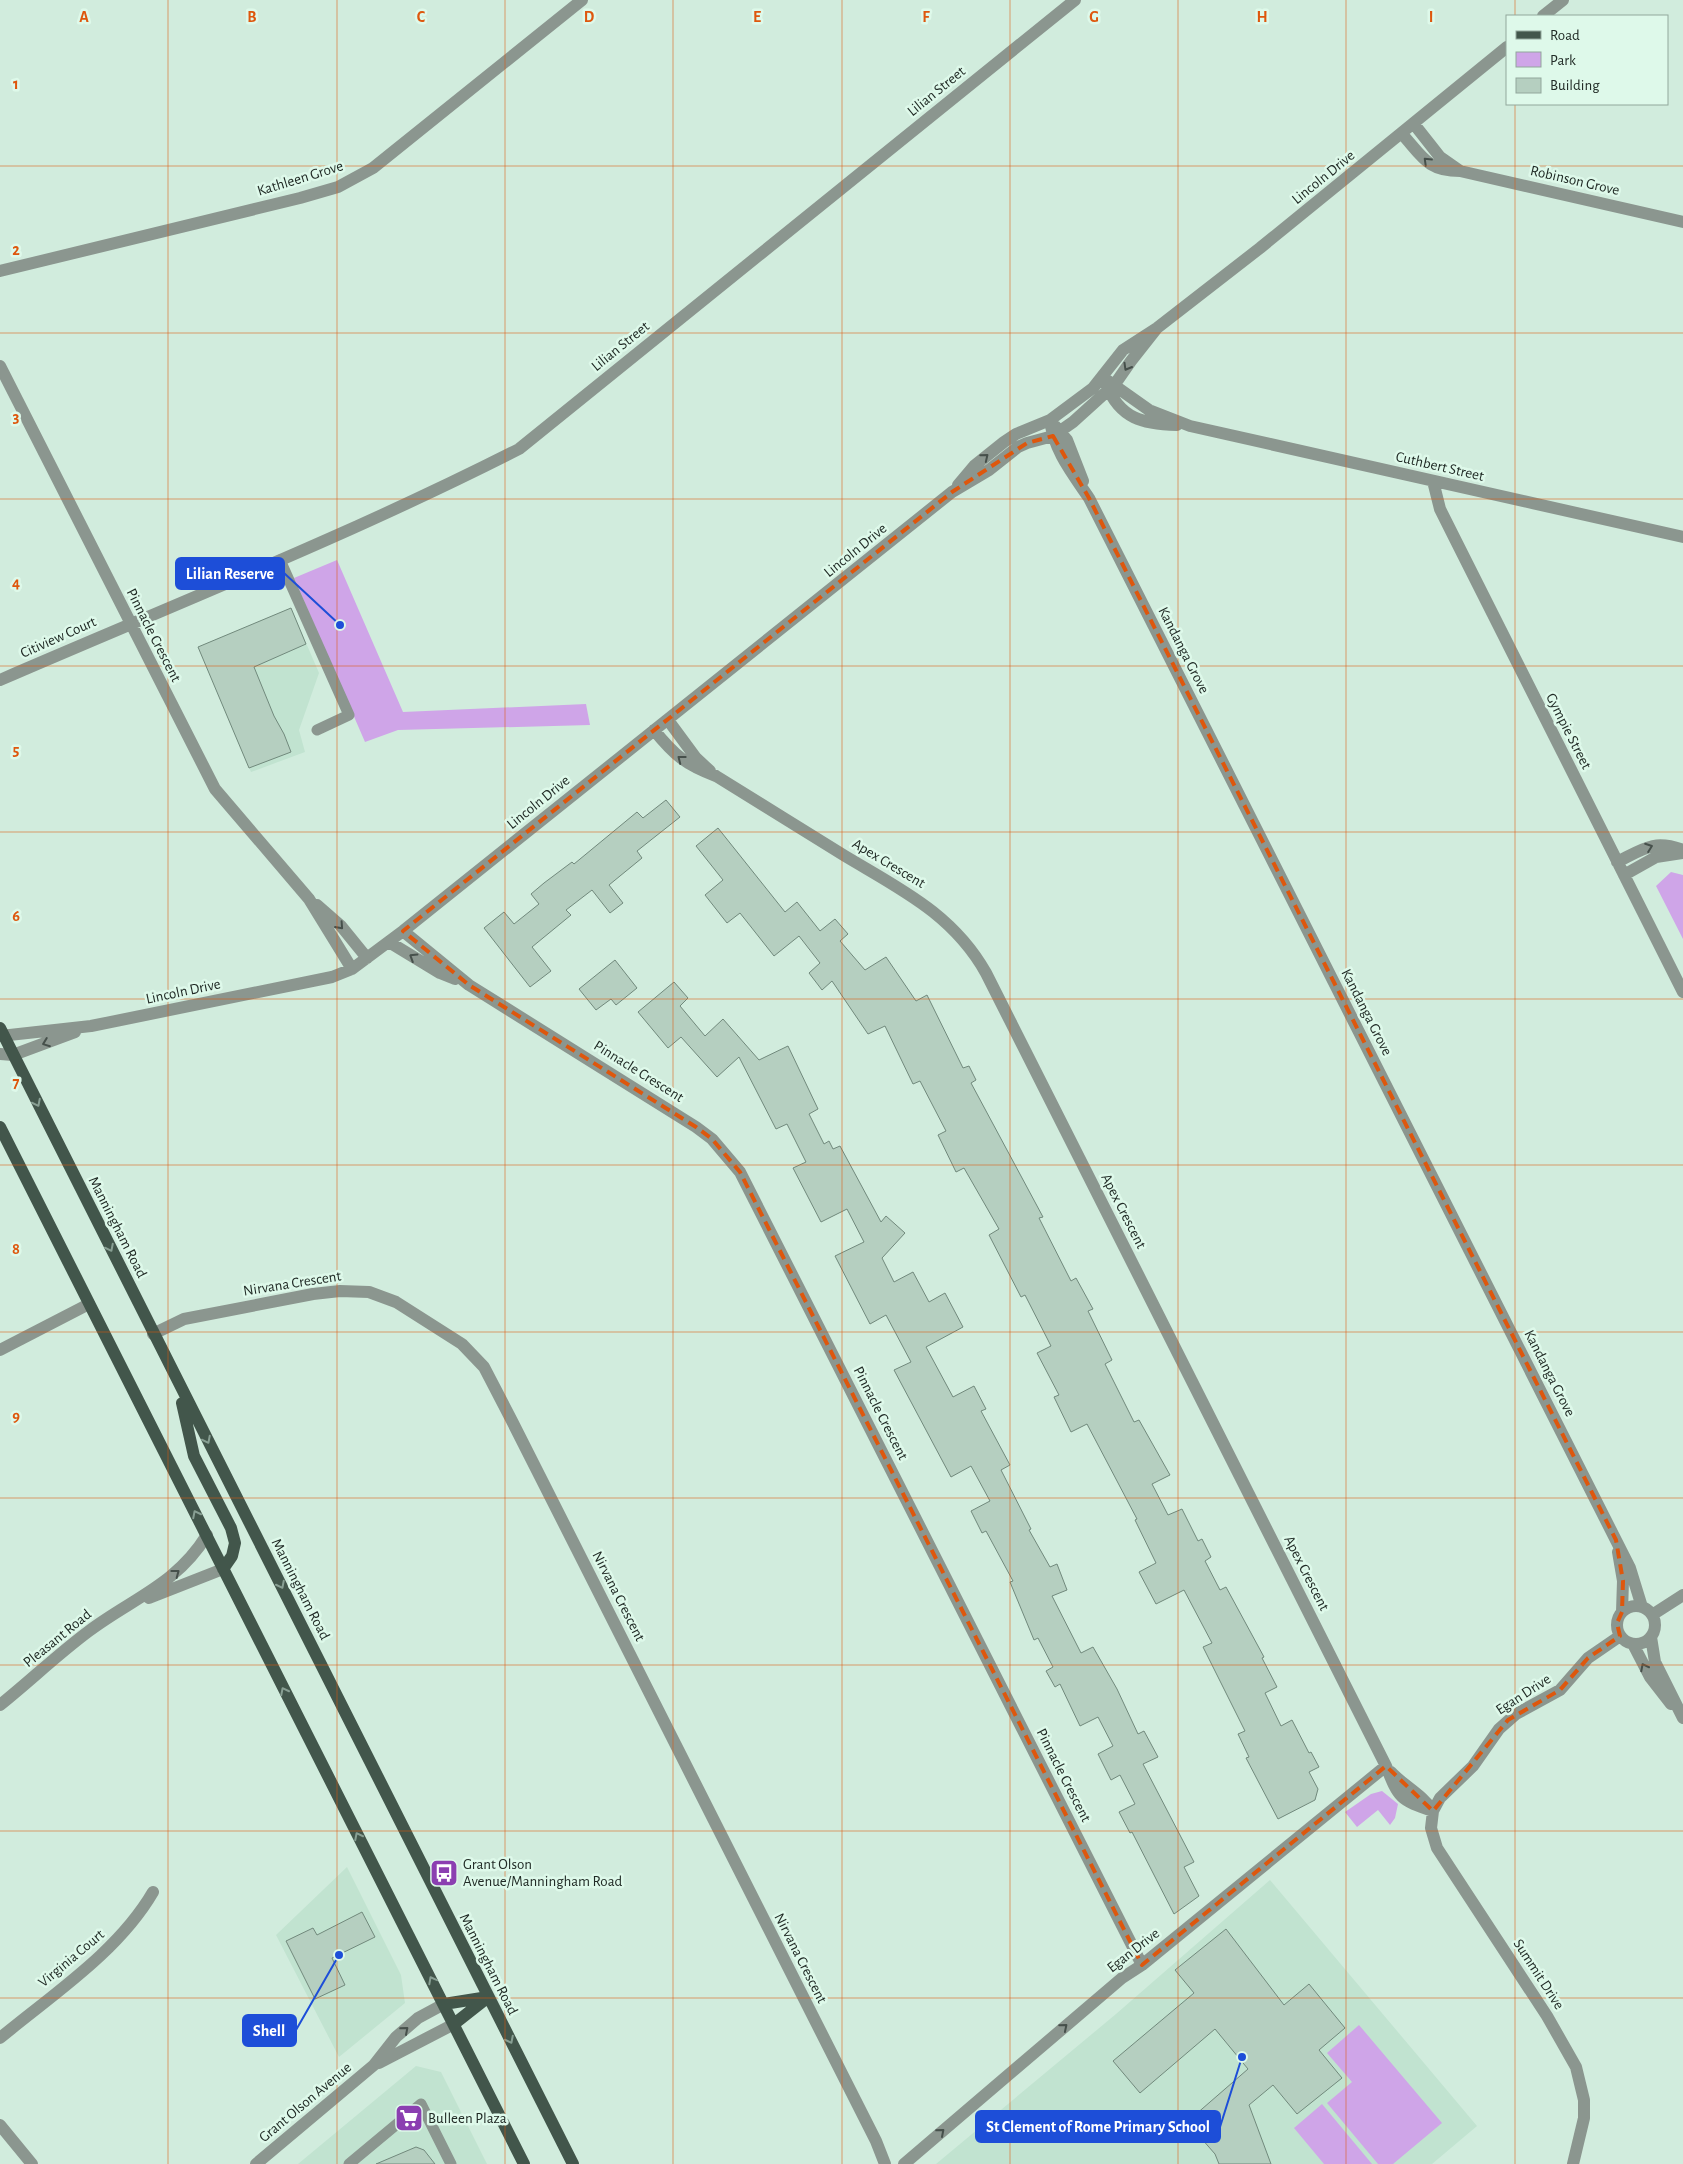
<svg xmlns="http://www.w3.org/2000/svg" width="1683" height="2164" font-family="'Alegreya Sans',sans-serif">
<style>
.built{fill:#c1e3d0}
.green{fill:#cfa5e8}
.building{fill:#b5cfc0;stroke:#71897c}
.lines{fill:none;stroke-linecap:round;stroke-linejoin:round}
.lane{stroke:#8b968f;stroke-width:11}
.street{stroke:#8b968f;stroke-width:12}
.primary{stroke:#42564b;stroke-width:12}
.oneway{stroke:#46504b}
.oneway2{stroke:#889f93}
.marked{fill:none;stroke:#de570d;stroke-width:4;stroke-dasharray:10 6;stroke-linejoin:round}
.grid{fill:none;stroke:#de570d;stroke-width:1;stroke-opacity:0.55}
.labels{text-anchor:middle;stroke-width:5;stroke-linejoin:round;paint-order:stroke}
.street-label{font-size:15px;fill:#212b26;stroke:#def9ea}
.poi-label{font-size:15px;fill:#212b26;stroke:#def9ea;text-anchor:start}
.grid-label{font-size:16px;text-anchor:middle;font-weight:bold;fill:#de570d;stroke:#def9ea;stroke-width:5;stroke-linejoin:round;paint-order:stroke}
.leader{fill:none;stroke:#1d4ed8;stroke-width:2}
.callout-dot{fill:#1d4ed8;stroke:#def9ea;stroke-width:2}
.callout{fill:#1d4ed8;stroke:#1d4ed8;stroke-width:2}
.callout-label{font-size:16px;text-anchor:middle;font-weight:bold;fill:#fff}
</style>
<rect width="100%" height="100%" fill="#d1ecdd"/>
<path class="built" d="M291 608 319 673 299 730 305 752 251 772 198 647Z
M347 1867 401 1975 405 2003 339 2057 276 1935Z
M1270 1880 1477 2126 1432 2164H936L1116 2014Z
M416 2066 441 2072 487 2164H298Z"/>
<path class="green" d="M337 560 403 712 586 704 590 725 398 730 365 742 294 578Z
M1671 872 1683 875V939L1656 886Z
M1382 1791 1398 1804 1395 1818 1390 1825 1378 1810 1357 1827 1345 1812 1371 1794Z
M1359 2025 1442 2123 1393 2164H1378L1327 2103 1352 2082 1327 2053Z
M1322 2104 1372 2164H1324L1294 2128Z"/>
<path class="building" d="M291 608 306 644 254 667 274 716 284 734 291 752 249 768 198 647Z
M666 800 680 817 637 851 642 858 609 885 623 903 610 913 592 890 566 910 571 915 532 947 551 971 530 987 484 928 504 912 514 924 539 904 531 894 544 883 572 862 574 864 637 812 643 818Z
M718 828 785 912 797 902 820 931 835 919 848 934 840 941 865 970 886 957 916 1001 927 995 963 1068 969 1066 976 1080 971 1083 1043 1217 1039 1218 1071 1281 1076 1278 1093 1309 1088 1311 1112 1360 1105 1364 1134 1422 1139 1420 1170 1475 1152 1484 1168 1515 1182 1509 1198 1541 1202 1539 1211 1557 1205 1561 1220 1590 1226 1587 1264 1657 1262 1658 1277 1687 1265 1693 1281 1726 1292 1720 1309 1753 1311 1752 1319 1767 1309 1772 1318 1789 1315 1800 1278 1819 1246 1758 1249 1757 1238 1734 1245 1731 1203 1647 1212 1643 1184 1590 1156 1604 1139 1572 1156 1563 1135 1520 1137 1519 1087 1424 1071 1432 1054 1397 1059 1395 1037 1353 1051 1346 1025 1295 1021 1297 989 1235 999 1229 964 1168 956 1172 938 1135 946 1131 920 1081 913 1084 885 1026 868 1034 832 981 822 990 809 973 820 963 799 936 774 956 740 913 727 923 705 895 723 880 696 846Z
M615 960 637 988 616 1005 611 999 596 1010 579 989Z
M674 982 688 998 680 1006 705 1036 723 1019 759 1060 788 1046 818 1109 809 1114 824 1144 829 1141 833 1149 840 1146 881 1222 886 1216 905 1233 882 1258 894 1282 913 1272 929 1302 945 1293 963 1327 926 1347 953 1397 974 1386 986 1409 981 1411 1010 1465 1001 1470 1031 1529 1029 1530 1050 1567 1057 1564 1067 1590 1052 1596 1081 1653 1093 1647 1117 1689 1138 1734 1144 1731 1158 1757 1143 1764 1194 1862 1184 1867 1199 1896 1174 1914 1132 1832 1130 1833 1119 1812 1135 1804 1120 1775 1111 1780 1098 1754 1113 1746 1098 1717 1080 1726 1060 1684 1055 1687 1046 1671 1053 1667 1038 1638 1034 1640 1010 1582 1013 1581 986 1531 982 1533 971 1511 990 1501 971 1466 951 1477 894 1370 911 1362 886 1315 870 1324 835 1256 864 1242 847 1209 821 1222 793 1168 806 1162 787 1124 776 1129 739 1057 717 1077 681 1037 668 1048 638 1012Z
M362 1912 375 1937 332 1958 345 1985 315 1999 286 1941 313 1928 317 1935Z
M1226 1929 1284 2005 1309 1984 1345 2028 1319 2050 1342 2078 1297 2114 1273 2085 1249 2105 1271 2164H1219L1215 2154 1187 2122 1248 2069 1215 2029 1140 2093 1113 2061 1194 1993 1175 1970Z
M416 2147 424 2150 435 2164H376Z"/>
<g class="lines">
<path class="lane" d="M280 560 349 715 317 730
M349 2164 421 2104 451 2164"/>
<path class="street" d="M1543 16 1563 0
M1414 124 1440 157 1460 171
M1402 134C1422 156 1427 171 1460 171L1683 222
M0 271 300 198 338 187 373 168 582 0
M0 366 215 789 309 899 352 969
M1108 381 1149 410 1190 426 1683 537
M1106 384C1120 419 1143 424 1177 425
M1050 420C1054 451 1072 473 1089 498L1630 1568 1642 1607
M1055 426 1067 440 1083 481
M1433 481 1440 509 1454 537 1683 992
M958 485 974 466 1004 442 1016 434 1050 420 1093 388 1123 350 1157 328 1260 248 1507 47
M0 680C173 605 350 535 519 449L1075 0
M668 720 696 758 710 771
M654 730C674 755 686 765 716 776 759 803 802 829 845 856 900 889 953 914 986 973L1386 1766C1399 1799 1400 1800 1433 1811
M1617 862C1643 849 1654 839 1683 850
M1624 875 1656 857 1683 853
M317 905 341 926 367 958
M403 931 469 985 696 1127 712 1139 740 1172 1142 1965
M389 942 440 973 455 979
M0 1036 91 1026 332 977 352 969 403 931 952 492 989 470 1018 447 1027 443 1053 436 1073 422 1115 384 1131 361 1157 328
M0 1054 13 1055 75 1032
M153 1334 184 1319 313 1294 340 1291 369 1292 396 1302 462 1344 484 1367 512 1421 876 2141 885 2164
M0 1350 89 1304
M1618 1552 1623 1581 1622 1612
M149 1598 223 1569
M1617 1625a19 19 0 1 1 38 0a19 19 0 1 1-38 0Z
M1652 1615 1683 1595
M1651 1637 1655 1662 1683 1718
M1633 1644 1650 1677 1671 1704
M0 1705C30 1681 58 1654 89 1631 133 1598 176 1585 207 1535
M1391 1772C1404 1786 1423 1795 1433 1811
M0 2038C53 1994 118 1952 153 1892
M379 2063 454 2024
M0 2125 32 2164
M256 2164 374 2065 396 2037 418 2018 444 2004
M904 2164 1122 1978 1142 1965 1386 1766
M1573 2164 1584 2118V2100L1576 2067 1547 2016 1437 1848 1431 1828 1433 1811 1440 1798 1473 1766 1499 1729 1516 1714 1560 1690 1588 1658 1620 1636"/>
<path class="primary" d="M0 1028 573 2164
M0 1127 524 2164
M182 1403 194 1456 231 1528 235 1543 232 1556 223 1569
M444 2004 488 1997
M454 2024 487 1998"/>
</g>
<defs><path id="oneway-chevron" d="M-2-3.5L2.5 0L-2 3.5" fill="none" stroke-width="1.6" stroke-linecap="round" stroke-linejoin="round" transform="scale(1.25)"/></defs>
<g class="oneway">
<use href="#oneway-chevron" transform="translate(1427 161) rotate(-136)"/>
<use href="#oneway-chevron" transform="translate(1127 367) rotate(120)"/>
<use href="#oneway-chevron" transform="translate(985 457) rotate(-39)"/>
<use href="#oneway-chevron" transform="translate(681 759) rotate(-142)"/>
<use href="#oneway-chevron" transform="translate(1649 847) rotate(-20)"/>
<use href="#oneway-chevron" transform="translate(340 926) rotate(48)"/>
<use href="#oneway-chevron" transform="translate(413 957) rotate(-148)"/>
<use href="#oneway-chevron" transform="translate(46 1043) rotate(159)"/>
<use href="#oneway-chevron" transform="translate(176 1573) rotate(-37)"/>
<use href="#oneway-chevron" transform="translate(1644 1667) rotate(-117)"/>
<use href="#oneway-chevron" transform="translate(1064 2027) rotate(-40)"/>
<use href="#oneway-chevron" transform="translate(405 2030) rotate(-41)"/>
<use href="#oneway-chevron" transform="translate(941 2132) rotate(-41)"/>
</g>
<g class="oneway2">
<use href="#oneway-chevron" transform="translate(37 1103) rotate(63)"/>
<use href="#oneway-chevron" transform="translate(110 1248) rotate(63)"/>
<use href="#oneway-chevron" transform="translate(207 1440) rotate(63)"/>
<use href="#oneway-chevron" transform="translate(196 1514) rotate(-117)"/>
<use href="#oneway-chevron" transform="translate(281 1585) rotate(63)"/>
<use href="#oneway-chevron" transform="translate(284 1691) rotate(-117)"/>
<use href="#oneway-chevron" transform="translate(358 1836) rotate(-117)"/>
<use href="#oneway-chevron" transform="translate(432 1980) rotate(-118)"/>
<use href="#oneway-chevron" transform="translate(510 2040) rotate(63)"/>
</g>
<path class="marked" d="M1053 436 1089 498 1616 1540 1623 1581 1622 1612 1617 1623 1620 1636 1588 1658 1560 1690 1508 1720 1433 1811 1386 1766 1142 1965 740 1172 712 1139 696 1127 469 985 403 931 952 492 1027 443Z"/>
<path class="grid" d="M168 0V2164M337 0V2164M505 0V2164M673 0V2164M842 0V2164M1010 0V2164M1178 0V2164M1346 0V2164M1515 0V16M1515 104V2164M0 166H1683M0 333H1683M0 499H1683M0 666H1683M0 832H1683M0 999H1683M0 1165H1683M0 1332H1683M0 1498H1683M0 1665H1683M0 1831H1683M0 1998H1683"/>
<defs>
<symbol id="bus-square" viewBox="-11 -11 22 22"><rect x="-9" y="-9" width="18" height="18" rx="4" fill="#8b3fb1" stroke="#def9ea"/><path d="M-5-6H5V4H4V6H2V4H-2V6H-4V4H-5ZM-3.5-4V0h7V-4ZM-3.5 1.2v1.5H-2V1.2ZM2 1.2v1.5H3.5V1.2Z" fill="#fff"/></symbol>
<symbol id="supermarket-square" viewBox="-11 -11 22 22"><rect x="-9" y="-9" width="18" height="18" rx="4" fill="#8b3fb1" stroke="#def9ea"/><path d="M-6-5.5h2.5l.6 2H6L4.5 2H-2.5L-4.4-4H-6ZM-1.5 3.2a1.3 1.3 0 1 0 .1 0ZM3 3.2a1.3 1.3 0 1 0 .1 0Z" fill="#fff"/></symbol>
</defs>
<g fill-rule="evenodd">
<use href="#bus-square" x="428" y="1857" width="32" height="32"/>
<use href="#supermarket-square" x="393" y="2102" width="32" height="32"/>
</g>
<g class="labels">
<g class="street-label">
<text transform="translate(936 91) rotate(-39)" y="5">Lilian Street</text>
<text transform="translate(1323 177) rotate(-39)" y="5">Lincoln Drive</text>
<text transform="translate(300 178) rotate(-17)" y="5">Kathleen Grove</text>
<text transform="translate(1575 180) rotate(13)" y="5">Robinson Grove</text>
<text transform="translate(620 346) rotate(-39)" y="5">Lilian Street</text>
<text transform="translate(1440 466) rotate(13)" y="5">Cuthbert Street</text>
<text transform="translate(855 550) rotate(-39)" y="5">Lincoln Drive</text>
<text transform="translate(154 635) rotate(63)" y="5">Pinnacle Crescent</text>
<text transform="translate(58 637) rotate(-24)" y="5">Citiview Court</text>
<text transform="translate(1184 650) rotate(63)" y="5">Kandanga Grove</text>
<text transform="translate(1569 731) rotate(63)" y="5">Gympie Street</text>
<text transform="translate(538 802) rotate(-39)" y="5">Lincoln Drive</text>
<text transform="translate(889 863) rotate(31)" y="5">Apex Crescent</text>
<text transform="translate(183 991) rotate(-12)" y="5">Lincoln Drive</text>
<text transform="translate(1367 1012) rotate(63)" y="5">Kandanga Grove</text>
<text transform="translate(639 1071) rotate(32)" y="5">Pinnacle Crescent</text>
<text transform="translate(1124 1211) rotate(63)" y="5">Apex Crescent</text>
<text transform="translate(118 1227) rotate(63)" y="5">Manningham Road</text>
<text transform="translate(292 1283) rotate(-9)" y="5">Nirvana Crescent</text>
<text transform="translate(1550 1373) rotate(63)" y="5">Kandanga Grove</text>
<text transform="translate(881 1413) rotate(63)" y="5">Pinnacle Crescent</text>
<text transform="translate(1307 1573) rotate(63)" y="5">Apex Crescent</text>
<text transform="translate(301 1589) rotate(63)" y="5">Manningham Road</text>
<text transform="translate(619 1596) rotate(63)" y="5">Nirvana Crescent</text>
<text transform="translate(57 1638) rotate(-39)" y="5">Pleasant Road</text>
<text transform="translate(1523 1694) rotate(-33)" y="5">Egan Drive</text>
<text transform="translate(1064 1775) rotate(63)" y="5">Pinnacle Crescent</text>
<text transform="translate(1133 1950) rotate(-38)" y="5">Egan Drive</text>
<text transform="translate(71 1958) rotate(-40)" y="5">Virginia Court</text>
<text transform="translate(801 1958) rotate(63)" y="5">Nirvana Crescent</text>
<text transform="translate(489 1964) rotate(63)" y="5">Manningham Road</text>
<text transform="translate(1539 1974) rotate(57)" y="5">Summit Drive</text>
<text transform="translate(305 2102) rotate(-40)" y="5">Grant Olson Avenue</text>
</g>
<g class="poi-label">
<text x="463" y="1869">Grant Olson<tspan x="463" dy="17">Avenue/Manningham Road</tspan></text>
<text x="428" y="2123">Bulleen Plaza</text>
</g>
</g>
<g class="grid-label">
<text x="84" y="22">A</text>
<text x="252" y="22">B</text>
<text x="421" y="22">C</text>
<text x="589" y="22">D</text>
<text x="757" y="22">E</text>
<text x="926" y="22">F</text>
<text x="1094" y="22">G</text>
<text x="1262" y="22">H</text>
<text x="1431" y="22">I</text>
<text x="16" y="89">1</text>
<text x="16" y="255">2</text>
<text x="16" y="422">3</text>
<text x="16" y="588">4</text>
<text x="16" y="755">5</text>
<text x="16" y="921">6</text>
<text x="16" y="1088">7</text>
<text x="16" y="1254">8</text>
<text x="16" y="1421">9</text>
</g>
<path class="leader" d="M340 625L284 573M339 1955L296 2030M1242 2057L1220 2127"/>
<g class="callout-dot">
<circle cx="340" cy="625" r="5"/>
<circle cx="339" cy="1955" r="5"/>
<circle cx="1242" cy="2057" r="5"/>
</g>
<g class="callout">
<rect x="176" y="558" width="108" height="31" rx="5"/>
<rect x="243" y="2015" width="53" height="31" rx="5"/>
<rect x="976" y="2111" width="244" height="31" rx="5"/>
</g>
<g class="callout-label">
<text x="230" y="579">Lilian Reserve</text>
<text x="269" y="2036">Shell</text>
<text x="1098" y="2132">St Clement of Rome Primary School</text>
</g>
<rect x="1506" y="15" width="162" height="90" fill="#def9ea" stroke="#92a79c"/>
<rect x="1516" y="31" width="25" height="8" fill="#42564b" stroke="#92a79c"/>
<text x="1550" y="40" font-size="15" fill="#212b26">Road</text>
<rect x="1516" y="52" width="25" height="15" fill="#cfa5e8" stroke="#92a79c"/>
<text x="1550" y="65" font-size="15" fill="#212b26">Park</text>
<rect x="1516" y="78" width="25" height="15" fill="#b5cfc0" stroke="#92a79c"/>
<text x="1550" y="90" font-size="15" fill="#212b26">Building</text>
</svg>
